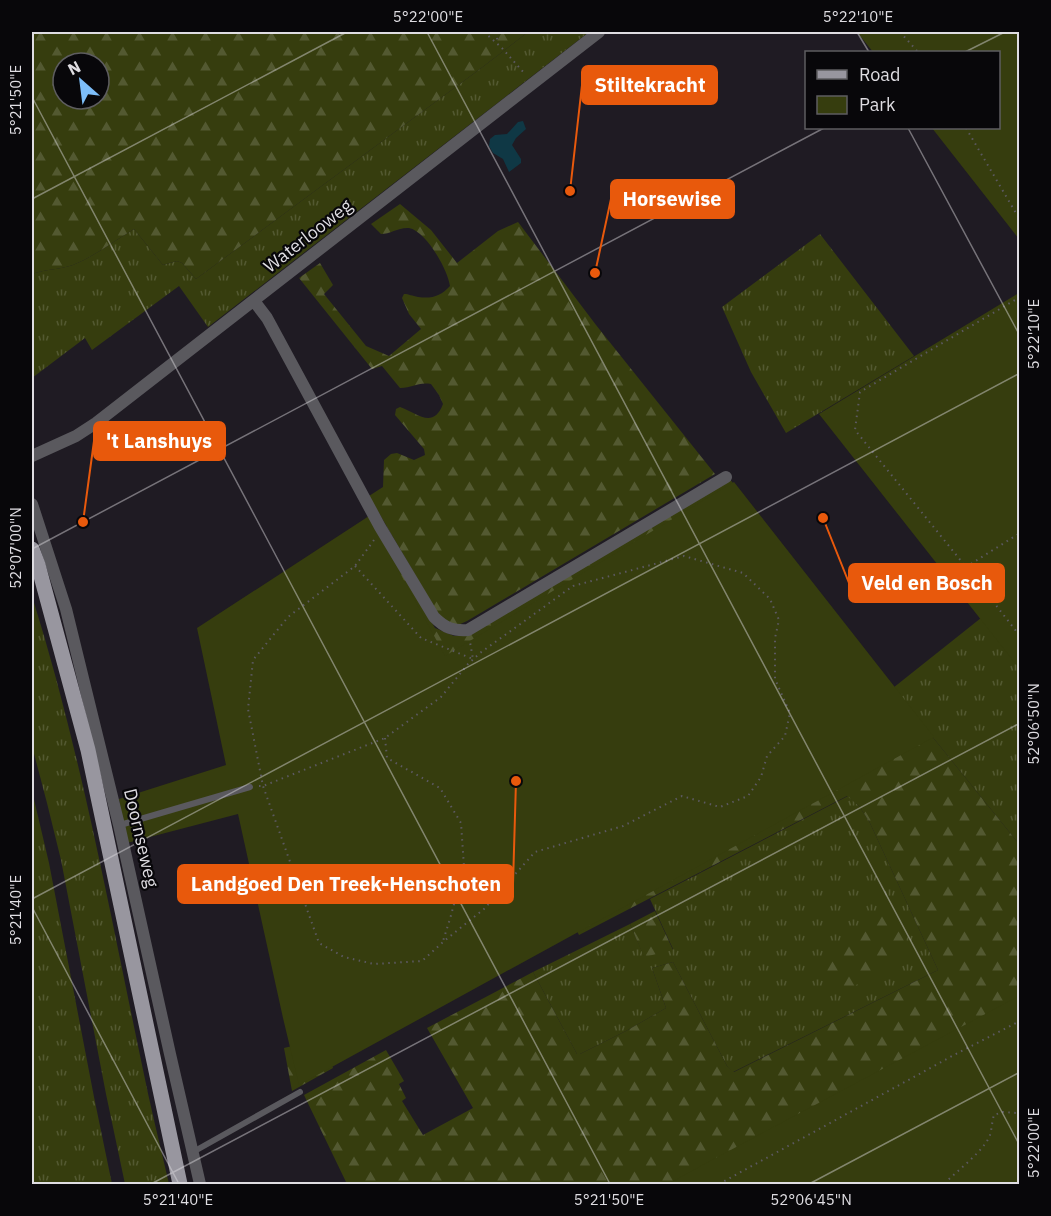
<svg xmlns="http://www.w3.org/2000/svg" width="1051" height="1216" font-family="'IBM Plex Sans',sans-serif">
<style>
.grass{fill:url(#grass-tufts)}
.forest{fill:url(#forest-firs);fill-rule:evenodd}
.park{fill:#363d0e}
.water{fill:#0f3845}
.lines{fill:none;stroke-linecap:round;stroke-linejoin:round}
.path{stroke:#5c5960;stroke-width:2;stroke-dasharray:1.5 4.5;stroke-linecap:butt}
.lane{stroke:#5a595e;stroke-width:6}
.street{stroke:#5a595e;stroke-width:12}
.primary{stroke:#98969f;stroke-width:15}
.ticks{fill:none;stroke:#dfdde2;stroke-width:1.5;stroke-opacity:0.45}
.labels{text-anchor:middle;stroke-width:4.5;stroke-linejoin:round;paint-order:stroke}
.street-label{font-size:18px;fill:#dfdde2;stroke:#08070a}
.leader{fill:none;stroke:#e8590c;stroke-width:2}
.callout-dot{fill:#e8590c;stroke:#08070a;stroke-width:2}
.callout{fill:#e8590c;stroke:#e8590c;stroke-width:2}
.callout-label{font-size:20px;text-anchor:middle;font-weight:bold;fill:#fff}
.neatline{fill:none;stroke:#dfdde2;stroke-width:2}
.ticks-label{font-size:15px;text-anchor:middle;fill:#dfdde2}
</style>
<defs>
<pattern id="grass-tufts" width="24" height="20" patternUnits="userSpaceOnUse" patternTransform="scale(1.5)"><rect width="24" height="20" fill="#363d0e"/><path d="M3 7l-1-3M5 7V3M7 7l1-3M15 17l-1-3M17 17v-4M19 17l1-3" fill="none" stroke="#535931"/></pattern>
<pattern id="forest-firs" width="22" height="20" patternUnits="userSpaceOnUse" patternTransform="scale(1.5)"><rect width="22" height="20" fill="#363d0e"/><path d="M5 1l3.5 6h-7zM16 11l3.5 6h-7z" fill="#535931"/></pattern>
</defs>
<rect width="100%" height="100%" fill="#1f1b23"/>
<path class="grass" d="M528 32H589L208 327 179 286 92 350 85 338 32 378V274C45 269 59 270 73 265 95 256 114 241 134 229L163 265 177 261 182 263 196 279 480 69Z
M820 234 914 356 786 433 751 372 722 307Z
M32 596C80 749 109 908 142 1065 150 1105 160 1145 169 1184H125L106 1094 61 860 47 803 32 746Z
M981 618 1019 664V844L893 688Z
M32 791 49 863 94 1097 112 1184H32Z
M848 796 859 806 869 821 938 970 733 1072 727 1066 673 962 652 968 666 1008 626 1031 580 1054H577L533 972 630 924 644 956 673 949 650 899Z"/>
<path class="forest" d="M32 32H528L480 69 196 279 182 263 177 261 163 265 134 229C114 241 95 256 73 265 59 270 45 269 32 274ZM63 63H99V99H63Z
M400 204 431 230 457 263 498 231 518 222 596 325 715 474 467 621 458 625H448L437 612 369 496 383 487 384 460 391 454 397 453 414 460 425 455 424 449 395 415 396 409 400 407C417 413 433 430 443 404L439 395 431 384C417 382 413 388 400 388L382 366 372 369 299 278 320 263 333 285 324 294 366 346 389 356 421 329 409 314 402 298 404 294C409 294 412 296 418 297 432 299 441 296 450 286 448 270 426 231 409 228 399 227 390 234 381 234L371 224Z
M729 478 893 688 1019 844V1184H347L304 1095 386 1050 404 1081 399 1084 406 1098 402 1101 423 1135 473 1108 427 1028 533 972 577 1054H580L626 1031 666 1008 652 968 673 962 727 1066 734 1072 938 970 869 821 859 806 847 796 579 935 455 680 377 531 435 628 454 636 467 635Z
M655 911 673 950 644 957 630 924Z
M889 911 899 912 908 926 909 935 893 959 872 977 846 990 833 985 823 967 825 955Z
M322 1039 333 1068 292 1091 284 1048Z"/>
<path class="park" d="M857 32H1019V239L932 128H998V52H873Z
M1019 293V668L819 414Z
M734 482 934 737 299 1085 283 1018 238 814 127 843 119 799 226 765 197 628 369 516 445 656Z
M1019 996V1184H668L710 1161Z"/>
<path class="water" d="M523 121 526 129 516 138 512 145 521 159V163L509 172 503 159 493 153 489 146 490 139 495 135 507 134 518 122Z"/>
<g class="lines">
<path class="path" d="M484 32 501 47 525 74
M496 32 498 44
M900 32 918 52
M966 128 1020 220
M1020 297 860 392 855 430 966 567 1020 636
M355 566 421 638 473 659 470 642
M966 567 1020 533
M385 738 387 758 440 788 461 823 464 867 450 919 443 941
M259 786H263L385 738 441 697 468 664 480 653 573 586 684 556 743 573 770 599 779 620 775 638V679L790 713 785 736 767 756 761 777 748 796 720 807 682 796 623 826 535 852 484 909 443 942 422 961 374 964 344 957 319 943 263 786 248 709 253 660 288 617 355 566 374 540
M719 1184 954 1055 1020 1021
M946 1184V1182C959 1169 984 1151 990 1135 992 1128 992 1121 994 1115L1003 1112 1017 1113 1020 1111"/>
<path class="lane" d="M120 825 250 787
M193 1152 300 1092"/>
<path class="street" d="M254 301 267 318 380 527 434 617C445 628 453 631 468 630L726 477
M32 456 76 436 96 423 599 32
M32 504 66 609 119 825 170 1054 200 1184"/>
<path class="primary" d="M32 549 38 565 88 750 180 1184"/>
</g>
<path class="ticks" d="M427 32 1020 1146M857 32 869 52M965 52 1005 32M32 97 610 1184M908 128 1020 336M32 199 347 32M32 549 824 128M32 899 1020 373M32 907 179 1184M151 1184 1020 723M809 1184 1020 1072"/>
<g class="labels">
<g class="street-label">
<text transform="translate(308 236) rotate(-38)" y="6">Waterlooweg</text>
<text transform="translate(141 838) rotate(77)" y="6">Doornseweg</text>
</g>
</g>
<path class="leader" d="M570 191L582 85M595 273L611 199M83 522L94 441M823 518L849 583M516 781L513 884"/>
<g class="callout-dot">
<circle cx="570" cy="191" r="6"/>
<circle cx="595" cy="273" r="6"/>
<circle cx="83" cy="522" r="6"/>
<circle cx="823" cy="518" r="6"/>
<circle cx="516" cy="781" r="6"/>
</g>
<g class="callout">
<rect x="582" y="66" width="135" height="38" rx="6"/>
<rect x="611" y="180" width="123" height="38" rx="6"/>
<rect x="94" y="422" width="131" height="38" rx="6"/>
<rect x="849" y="564" width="155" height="38" rx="6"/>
<rect x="178" y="865" width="335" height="38" rx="6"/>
</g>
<g class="callout-label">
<text x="650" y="92">Stiltekracht</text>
<text x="672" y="206">Horsewise</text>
<text x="159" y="448">'t Lanshuys</text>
<text x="927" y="590">Veld en Bosch</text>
<text x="346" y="891">Landgoed Den Treek-Henschoten</text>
</g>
<rect width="1051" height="1216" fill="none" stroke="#08070a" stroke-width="66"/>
<rect x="805" y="51" width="195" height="78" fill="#08070a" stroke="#5e5d60" stroke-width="1.5"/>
<rect x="817" y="70" width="30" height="9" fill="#98969f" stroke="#5e5d60" stroke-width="1.5"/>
<text x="859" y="81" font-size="18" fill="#dfdde2">Road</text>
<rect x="817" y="96" width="30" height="18" fill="#363d0e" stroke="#5e5d60" stroke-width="1.5"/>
<text x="859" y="111" font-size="18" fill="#dfdde2">Park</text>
<g transform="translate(81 81) rotate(332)"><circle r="28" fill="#08070a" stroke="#5e5d60" stroke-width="1.5"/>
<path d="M0-4.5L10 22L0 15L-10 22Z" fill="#7dbef9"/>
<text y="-9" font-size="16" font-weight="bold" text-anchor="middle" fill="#dfdde2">N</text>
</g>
<rect x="33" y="33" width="985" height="1150" class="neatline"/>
<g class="ticks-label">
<text x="428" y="22">5°22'00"E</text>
<text x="858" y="22">5°22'10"E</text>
<text transform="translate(16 100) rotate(-90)" y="5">5°21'50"E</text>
<text transform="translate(1034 334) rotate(-90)" y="5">5°22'10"E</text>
<text transform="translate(16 548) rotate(-90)" y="5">52°07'00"N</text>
<text transform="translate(1034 724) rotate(-90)" y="5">52°06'50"N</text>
<text transform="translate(16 910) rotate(-90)" y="5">5°21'40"E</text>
<text transform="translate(1034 1143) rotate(-90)" y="5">5°22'00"E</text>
<text x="178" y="1205">5°21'40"E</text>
<text x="609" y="1205">5°21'50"E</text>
<text x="811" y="1205">52°06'45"N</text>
</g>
</svg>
